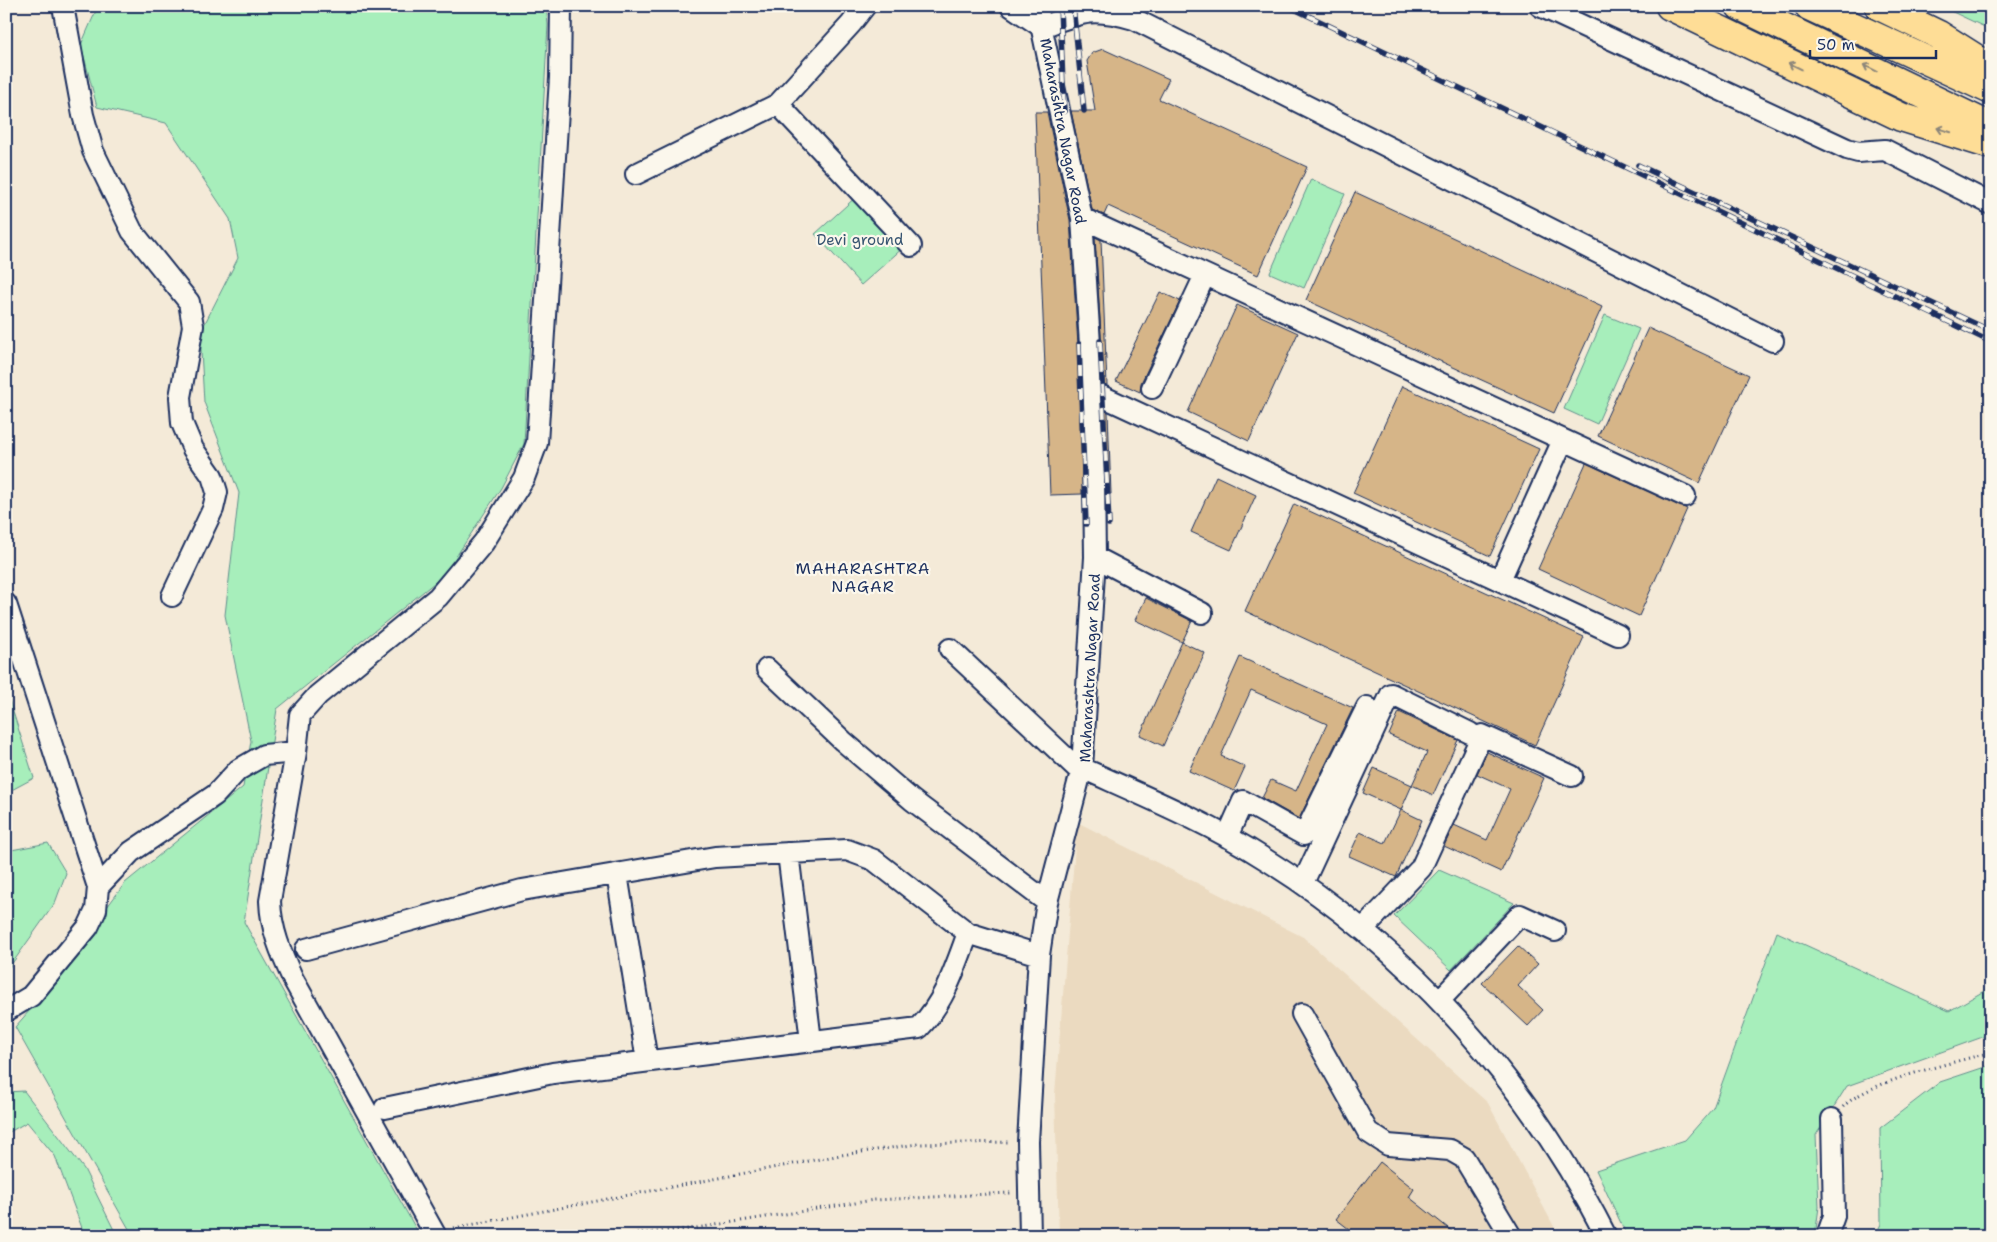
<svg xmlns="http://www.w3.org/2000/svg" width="1997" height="1242" font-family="'Shantell Sans',sans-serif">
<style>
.built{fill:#ebdac0}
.green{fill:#a7eebb;stroke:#618e8c}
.building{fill:#d6b588;stroke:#1b2f5e}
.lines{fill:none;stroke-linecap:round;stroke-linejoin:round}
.minor-casing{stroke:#1b2f5e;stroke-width:24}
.highway-casing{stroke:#1b2f5e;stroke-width:31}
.path{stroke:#1b2f5e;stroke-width:3;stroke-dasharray:1 4;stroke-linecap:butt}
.minor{stroke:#fbf7ec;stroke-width:20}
.highway{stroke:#fedd96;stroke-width:28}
.rail-casing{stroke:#1b2f5e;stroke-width:5.5}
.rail{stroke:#fbf7ec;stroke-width:4;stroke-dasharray:11;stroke-linecap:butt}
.oneway{stroke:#8c867a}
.labels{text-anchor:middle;stroke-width:4.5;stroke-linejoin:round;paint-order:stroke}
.street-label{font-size:15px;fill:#1b2f5e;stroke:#fbf7ec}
.park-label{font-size:15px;fill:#375571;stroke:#fbf7ec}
.neighbourhood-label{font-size:16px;letter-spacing:1px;fill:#1b2f5e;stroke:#fbf7ec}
</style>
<rect width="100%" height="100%" fill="#f4ead8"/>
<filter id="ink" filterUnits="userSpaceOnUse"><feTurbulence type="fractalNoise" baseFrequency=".02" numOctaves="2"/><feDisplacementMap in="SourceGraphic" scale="10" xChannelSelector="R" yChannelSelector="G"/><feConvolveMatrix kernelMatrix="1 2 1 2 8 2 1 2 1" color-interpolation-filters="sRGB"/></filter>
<g filter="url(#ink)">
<path class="built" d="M1077 822 1303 937 1488 1103 1559 1236H1059L1055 1094Z"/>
<path class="green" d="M98 6H546L548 25 524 444 501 488 444 575 277 709 244 922 420 1236H133L15 1027 30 1010 125 883 243 787 251 741 225 615 239 493 204 402 200 333 238 258 230 219 166 123 97 107 81 45Z
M1940 6H1991V30Z
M1311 179 1345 194 1304 288 1270 273Z
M858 195 904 247 861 285 815 234Z
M1605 315 1639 329 1597 424 1564 409Z
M6 690 34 778 6 793Z
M48 843 66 873 55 903 6 972V851Z
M1439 870 1514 903 1451 970 1394 916Z
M1777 932 1949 1011 1991 987V1034L1847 1086 1816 1135 1819 1207 1815 1236H1627L1596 1170 1685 1140 1713 1108Z
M1991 1065V1236H1875L1881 1224 1880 1128 1940 1082Z
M24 1091 84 1169 117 1236H85L55 1156 27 1122 6 1134V1092Z"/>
<path class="building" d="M1103 49 1169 79 1159 99 1307 167 1258 275 1108 206 1104 215 1092 210 1071 111H1095L1087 61 1092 53Z
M1035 112H1047L1070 220 1081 392 1082 494 1050 495Z
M1355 192 1602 307 1554 413 1306 300Z
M1095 237 1101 240 1107 385 1104 384Z
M1160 292 1180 301 1141 383 1140 392 1116 381Z
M1237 305 1298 333 1249 441 1188 412Z
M1648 328 1749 375 1699 483 1598 436Z
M1402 386 1539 449 1490 556 1353 493Z
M1105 411 1108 412 1111 494H1106Z
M1586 463 1687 509 1639 616 1538 569Z
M1216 476 1256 495 1231 550 1191 532Z
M1294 504 1584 637 1535 745 1245 611Z
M1146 598 1192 621 1182 642 1135 620Z
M1182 642 1205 653 1163 746 1140 735Z
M1240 657 1353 708 1299 819 1262 798 1271 780 1296 791 1327 724 1251 690 1221 756 1245 767 1234 791 1189 771Z
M1399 712 1458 740 1433 795 1412 785 1427 752 1389 735Z
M1487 752 1544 778 1501 872 1444 846 1454 825 1487 840 1510 789 1477 774Z
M1374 768 1412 785 1401 810 1363 793Z
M1401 810 1422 820 1396 877 1349 856 1360 832 1385 843Z
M1518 946 1538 964 1518 986 1543 1010 1528 1026 1482 983Z
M1380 1162 1414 1189 1409 1197 1458 1236H1358L1336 1219Z"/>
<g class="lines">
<defs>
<path id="minor" d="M63 6 83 115 93 151 132 231 189 302 193 326 180 397 182 423 193 449 212 476 217 492 213 509 172 596
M1011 6 1042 27C1083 12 1091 7 1134 19L1773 341
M1540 6 1847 149 1858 152 1885 150 1991 204
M778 104 911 246
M636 174 778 104 851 24 865 6
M1082 218 1685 496
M1152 388 1205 275
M1093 392 1618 635
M1095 557 1202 613
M1500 580 1563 440
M6 604 98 887
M950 649 1081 772
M767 669 843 741 912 800 1047 902
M1082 768C1144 796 1207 822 1265 859 1411 950 1528 1083 1606 1236
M1227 837 1243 801 1304 835 1367 707
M788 853 811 1041
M617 874 647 1061
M1303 883 1391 694 1470 733
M1363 929 1421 868 1482 735 1572 776
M306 949 522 890 715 857 847 850 874 860 968 933 1039 955
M1440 1000 1520 915 1555 931
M6 1011 31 996 88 927 96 910 98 887 131 852 215 795 238 770 264 755 296 752
M1302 1014 1368 1132 1388 1145 1450 1150 1464 1158 1511 1236
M385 1108 553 1073 919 1028C945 1001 955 968 968 933
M436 1236 293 979C281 953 271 930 270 901L296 752 300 715 318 695 438 597 484 542 524 478 537 443 560 78 561 6
M1030 1236 1028 1142 1039 955 1047 902 1082 768 1095 557 1093 392 1082 218 1037 6
M1827 1236 1834 1216 1832 1119"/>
<path id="highway" d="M1670 6 1901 117 1991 145
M1740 6 1991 127
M1809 6 1991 90
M1879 6 1939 35 1991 68"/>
</defs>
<use href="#minor" class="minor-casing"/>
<use href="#highway" class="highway-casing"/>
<path class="path" d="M1843 1107C1867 1081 1954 1063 1991 1052
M454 1228 841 1155 918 1144 1010 1142
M612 1236 690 1229 874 1200 1011 1193"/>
<use href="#minor" class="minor"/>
<use href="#highway" class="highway"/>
<defs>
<path id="rail" d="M1060 6 1064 111
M1073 6 1084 111
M1288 6 1991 342
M1638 165 1991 331
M1100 341 1109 524
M1079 344 1086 524"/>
</defs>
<use href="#rail" class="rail-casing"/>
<use href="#rail" class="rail"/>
</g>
<defs><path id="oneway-shaft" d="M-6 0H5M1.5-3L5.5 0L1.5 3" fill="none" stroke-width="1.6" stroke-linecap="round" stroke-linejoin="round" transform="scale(1.25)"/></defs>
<g class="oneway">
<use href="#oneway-shaft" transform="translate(1795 66) rotate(-154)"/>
<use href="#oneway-shaft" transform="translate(1870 68) rotate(-154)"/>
<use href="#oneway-shaft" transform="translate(1944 130) rotate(-163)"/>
</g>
</g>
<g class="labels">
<g class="street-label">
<text transform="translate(1063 131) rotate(79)" y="5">Maharashtra Nagar Road</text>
<text transform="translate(1090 668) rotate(-87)" y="5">Maharashtra Nagar Road</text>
</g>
<g class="park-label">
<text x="860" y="245">Devi ground</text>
</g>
<g class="neighbourhood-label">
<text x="863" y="574">MAHARASHTRA<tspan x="863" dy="18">NAGAR</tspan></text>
</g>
</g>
<rect width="1997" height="1242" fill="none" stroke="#fbf7ec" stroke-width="25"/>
<rect x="12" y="12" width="1972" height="1217" fill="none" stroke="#1b2f5e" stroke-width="2" filter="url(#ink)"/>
<path d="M1810 50v8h126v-8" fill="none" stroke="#1b2f5e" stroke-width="2.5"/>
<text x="1817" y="50" font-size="15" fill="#1b2f5e" stroke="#fbf7ec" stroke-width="4" paint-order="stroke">50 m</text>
</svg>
